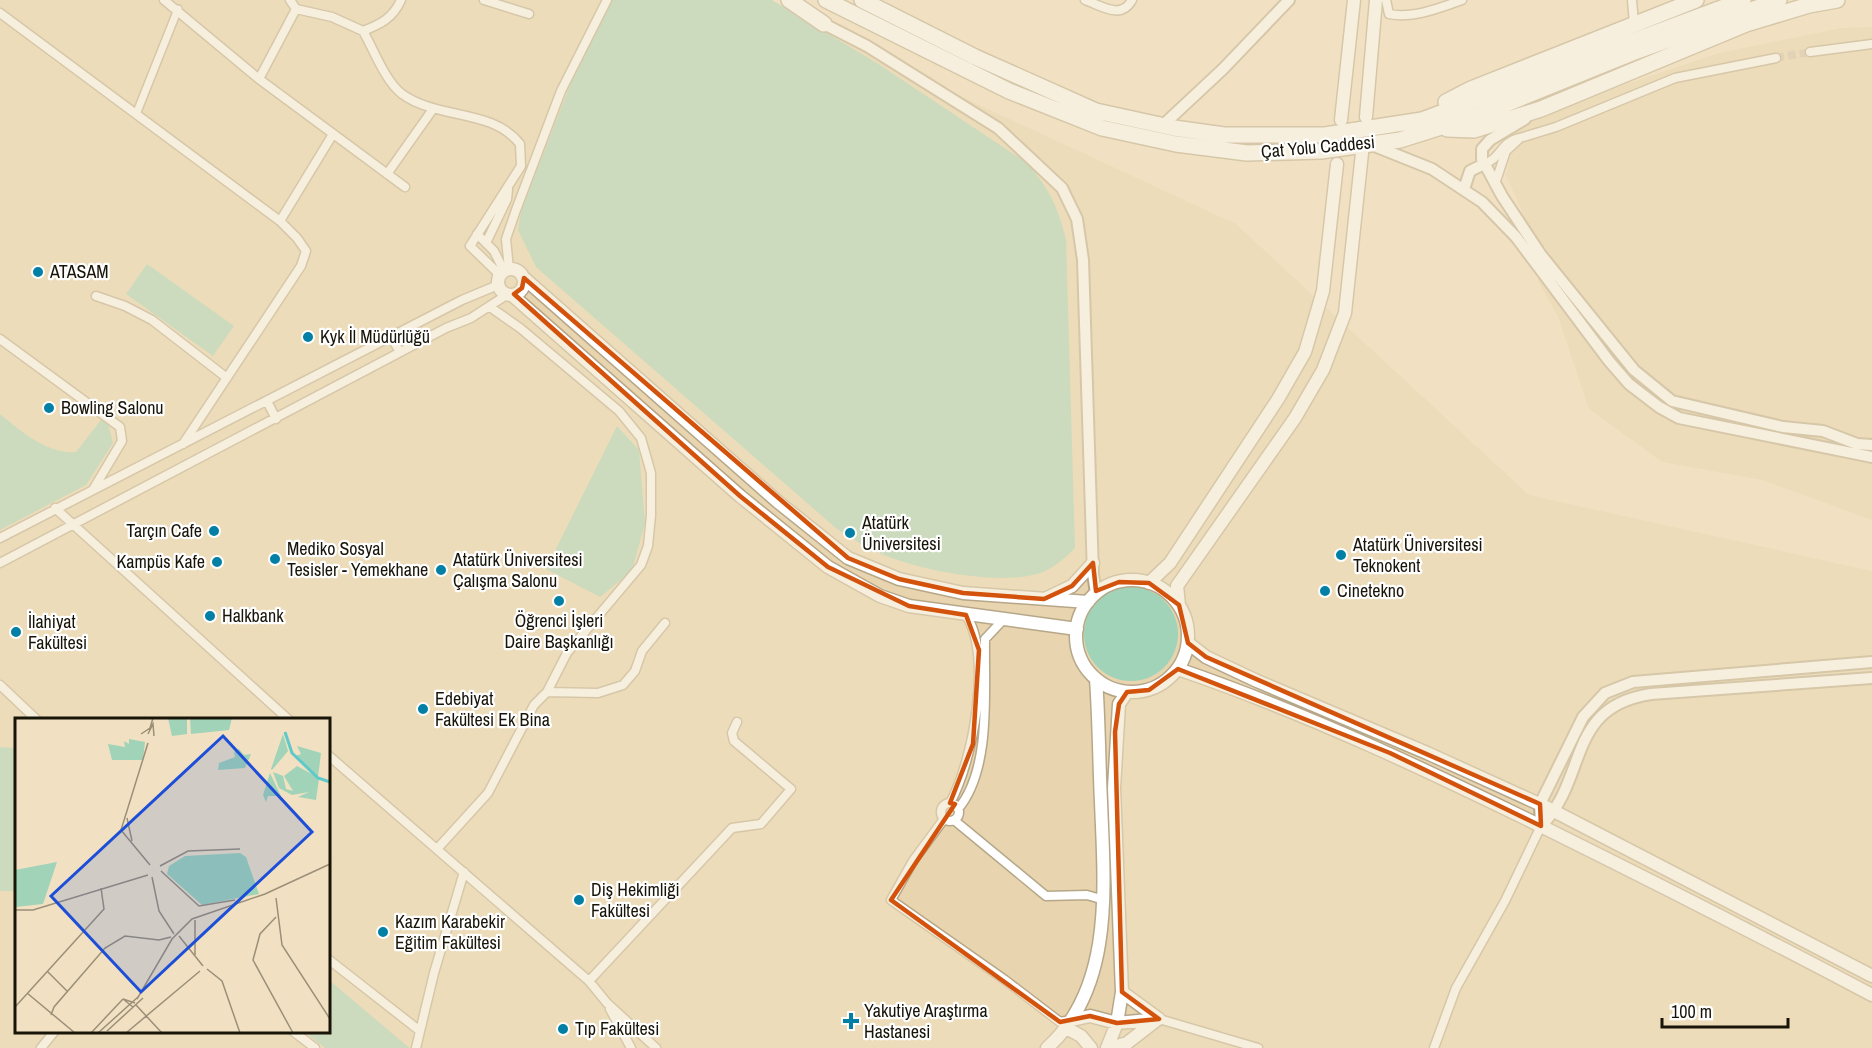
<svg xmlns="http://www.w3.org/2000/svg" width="1872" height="1048" font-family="'Archivo Narrow',sans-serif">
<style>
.built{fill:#e8d4ae;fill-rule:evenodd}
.green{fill:#a0d3b8}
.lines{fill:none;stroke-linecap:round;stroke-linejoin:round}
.minor-tunnel{stroke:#d1c2a6;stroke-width:8;stroke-dasharray:8 4;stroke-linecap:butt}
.pedestrian-casing{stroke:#b6a789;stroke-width:10}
.minor-casing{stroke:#b6a789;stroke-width:11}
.tertiary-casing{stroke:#b6a789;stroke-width:14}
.secondary-casing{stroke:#b6a789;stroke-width:15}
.trunk-casing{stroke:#b6a789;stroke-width:18}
.pedestrian{stroke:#fff;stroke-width:7}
.minor{stroke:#fff;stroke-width:8}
.tertiary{stroke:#fff;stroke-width:10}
.secondary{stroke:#fff;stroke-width:12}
.trunk{stroke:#fff;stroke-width:15}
.marked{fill:none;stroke:#d3520c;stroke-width:4.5;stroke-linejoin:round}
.poi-dot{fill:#017fa4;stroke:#fff;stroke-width:2}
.labels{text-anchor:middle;stroke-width:4.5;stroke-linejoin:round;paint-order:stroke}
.street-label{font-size:18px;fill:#191408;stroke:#fff}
.poi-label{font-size:18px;fill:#191408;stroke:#fff;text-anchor:start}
.inset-river{fill:none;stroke:#5fc9ca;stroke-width:3}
.inset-road{fill:none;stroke:#9b8f78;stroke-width:1.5}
.view{fill:#1d4ed8;fill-opacity:0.15;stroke:#1d4ed8;stroke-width:3}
.inset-edge{fill:none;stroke:#191408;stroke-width:3}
</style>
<rect width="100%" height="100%" fill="#f1e1c2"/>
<path class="built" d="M0 0H753L1236 224 1529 495 1872 571V1048H0ZM16 720H328V1032H16Z
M1872 27V520L1762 480 1662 462 1589 409 1558 317 1539 283 1524 216 1506 175 1519 120 1719 53 1841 28Z"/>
<path class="green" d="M609 0H772L880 65 1027 163C1050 190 1057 205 1066 239L1075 548C1065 558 1056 566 1043 572 1004 588 909 569 873 550 860 544 849 536 837 529L536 267 518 230 521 211 581 57Z
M147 264 234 326 213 356 126 294Z
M0 414C22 432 47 454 76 452L101 420 108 424 113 443 86 485 0 530Z
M617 426 639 450 645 523 632 571 600 597 546 569Z
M1084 634a47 47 0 1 1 94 0a47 47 0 1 1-94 0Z
M0 747 16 748V891H0Z
M329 980 406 1045 410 1048H325L305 1032H328Z"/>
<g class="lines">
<path class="minor-tunnel" d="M1776 58 1810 52"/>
<defs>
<path id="pedestrian" d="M137 112 178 9"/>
<path id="minor" d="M164 0 259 79 405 187
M290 0 296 9 332 17 363 31C381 24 393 18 401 0
M484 0 529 14
M1085 0C1102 6 1121 20 1132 0
M1386 0 1389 14C1412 19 1440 8 1462 0
M1632 0 1634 24
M0 13 280 221 297 238 306 251 301 266 183 444
M363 31C374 50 385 81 402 94 438 120 492 108 520 144L521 166 470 246 500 275
M1810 52 1872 44
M259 79 296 9
M1520 138 1556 127 1675 78 1776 58
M1484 164C1501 159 1500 142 1520 138L1506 151 1495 184
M387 174 433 109
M280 221 333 134
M477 234 494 251 504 271
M486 243 507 199 508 189
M509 269 506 239 516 210 561 91 607 0
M96 296 125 306 152 320 227 378
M490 307 520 328 619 411 641 438 651 473V515L648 546 641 565 567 653 547 692
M391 337 400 352
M0 339 120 427 122 441 94 488
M267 401 276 419
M55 508 289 720
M0 538 462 300 498 285
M0 563 446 328 471 318 508 294
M0 685 37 720
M328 755 589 981 607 1003 656 1048
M950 803C973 762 993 655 966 615
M941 812a9 9 0 1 1 18 0a9 9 0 1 1-18 0Z
M958 809C992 769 984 689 985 639L1003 620
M944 819 913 861 891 900 1005 980 1060 1022 1071 1020
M954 820 1046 896 1087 895 1104 900
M437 849 488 793 534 705 547 692 598 693 623 685 635 671 642 651 665 623
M328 959 420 1031
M589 981 732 828 761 824 791 789 734 741 732 733 737 722
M610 1009 631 1048
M1159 1019 1258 1048
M294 1032 315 1048
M41 1048 54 1032
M416 1048 434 973 464 872
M1434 1048 1456 988 1505 901 1541 826"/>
<path id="tertiary" d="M824 24 867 46 998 128 1062 188 1077 219 1083 260 1093 574 1096 593
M1525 119 1490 140 1482 149V159L1502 196 1541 255 1634 370 1672 401 1783 427 1823 431 1857 444 1872 445
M1162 126 1223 69 1289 0
M1372 145 1432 169 1482 202 1516 237 1609 361 1629 384 1659 407 1679 418 1872 457
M1464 189 1470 171 1484 164
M1541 826 1540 804 1583 717 1605 693 1633 682 1872 662
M1541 826C1589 778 1565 707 1651 694L1872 678"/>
<path id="secondary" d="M1366 117 1376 0
M1341 120 1354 0
M498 282a13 13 0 1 1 26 0a13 13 0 1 1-26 0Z
M524 278 778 502 848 558 899 579 963 593 1088 602
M512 295 740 496 828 567 880 596 909 606 1077 629
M1076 636a56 56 0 1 1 112 0a56 56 0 1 1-112 0Z
M1149 583 1170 563 1278 399 1305 352 1323 291 1337 164
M1047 598 1072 586 1093 563
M1179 605 1177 586 1295 418 1323 370 1345 313 1362 153
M1188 643 1206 657 1257 681 1427 753 1548 808 1872 976
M1178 669C1307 713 1431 772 1553 832 1660 885 1766 939 1872 995
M1122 992 1159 1019
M1072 1020 1090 1016 1117 1023 1159 1019
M1066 1028 1081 1036 1091 1048
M1047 1048C1115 987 1104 884 1101 802 1099 761 1099 720 1096 679
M1107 1048 1117 1023 1122 992 1114 788 1119 704 1127 692
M1110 1048 1127 1043 1158 1019"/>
<path id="trunk" d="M789 0 824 24
M826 0 1009 91 1102 128 1176 144 1247 153 1321 151 1400 140 1479 115 1632 53 1779 0
M862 0 975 57 1096 111 1174 128 1224 135H1325L1422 120 1743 0
M1446 102 1471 89 1696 0
M1447 129 1474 130 1541 109 1746 24 1809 5 1837 0"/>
</defs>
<use href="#pedestrian" class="pedestrian-casing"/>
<use href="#minor" class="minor-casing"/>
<use href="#tertiary" class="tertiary-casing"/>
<use href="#secondary" class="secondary-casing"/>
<use href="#trunk" class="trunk-casing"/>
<use href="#pedestrian" class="pedestrian"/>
<use href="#minor" class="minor"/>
<use href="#tertiary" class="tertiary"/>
<use href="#secondary" class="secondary"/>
<use href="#trunk" class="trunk"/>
</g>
<path d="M0 0H1872V1048H0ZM524 278 848 558 899 579 963 593 1044 599 1072 586 1093 563 1096 591 1119 582 1149 583 1179 605 1188 643 1206 657 1540 804 1541 826 1390 753 1178 669 1149 690 1127 692 1119 704 1115 732 1122 992 1159 1019 1117 1023 1090 1016 1060 1022 891 900 955 804 950 803 973 744 979 650 966 615 909 606 828 567 740 496 514 294 522 288Z" fill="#f1e1c2" fill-opacity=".55" fill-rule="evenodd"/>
<path class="marked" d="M524 278 848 558 899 579 963 593 1044 599 1072 586 1093 563 1096 591 1119 582 1149 583 1179 605 1188 643 1206 657 1540 804 1541 826 1390 753 1178 669 1149 690 1127 692 1119 704 1115 732 1122 992 1159 1019 1117 1023 1090 1016 1060 1022 891 900 955 804 950 803 973 744 979 650 966 615 909 606 828 567 740 496 514 294 522 288Z"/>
<g class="poi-dot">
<circle cx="38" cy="272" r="6"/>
<circle cx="308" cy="337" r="6"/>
<circle cx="49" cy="408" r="6"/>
<circle cx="214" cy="531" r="6"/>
<circle cx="850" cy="533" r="6"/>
<circle cx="1341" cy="555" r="6"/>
<circle cx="275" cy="559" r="6"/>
<circle cx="217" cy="562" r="6"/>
<circle cx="441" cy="570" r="6"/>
<circle cx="1325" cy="591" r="6"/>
<circle cx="559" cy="601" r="6"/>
<circle cx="210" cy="616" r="6"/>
<circle cx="16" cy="632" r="6"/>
<circle cx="423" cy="709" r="6"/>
<circle cx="579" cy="900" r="6"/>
<circle cx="383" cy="932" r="6"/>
<path d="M848 1012h6v6h6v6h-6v6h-6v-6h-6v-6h6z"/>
<circle cx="563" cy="1029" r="6"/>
</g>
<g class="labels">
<g class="street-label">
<text transform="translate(1318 147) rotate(-5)" y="6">Çat Yolu Caddesi</text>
</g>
<g class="poi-label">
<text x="50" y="278">ATASAM</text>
<text x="320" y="343">Kyk İl Müdürlüğü</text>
<text x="61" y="414">Bowling Salonu</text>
<text x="862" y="529">Atatürk<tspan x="862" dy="21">Üniversitesi</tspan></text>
<text x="202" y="537" text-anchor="end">Tarçın Cafe</text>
<text x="1353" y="551">Atatürk Üniversitesi<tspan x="1353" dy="21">Teknokent</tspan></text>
<text x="287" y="555">Mediko Sosyal<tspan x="287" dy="21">Tesisler - Yemekhane</tspan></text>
<text x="453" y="566">Atatürk Üniversitesi<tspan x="453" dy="21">Çalışma Salonu</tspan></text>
<text x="205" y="568" text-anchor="end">Kampüs Kafe</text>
<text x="1337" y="597">Cinetekno</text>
<text x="222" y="622">Halkbank</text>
<text x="559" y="627" text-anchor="middle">Öğrenci İşleri<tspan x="559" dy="21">Daire Başkanlığı</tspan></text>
<text x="28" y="628">İlahiyat<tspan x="28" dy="21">Fakültesi</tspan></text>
<text x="435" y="705">Edebiyat<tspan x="435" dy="21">Fakültesi Ek Bina</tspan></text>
<text x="591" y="896">Diş Hekimliği<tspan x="591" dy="21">Fakültesi</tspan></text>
<text x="395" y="928">Kazım Karabekir<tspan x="395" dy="21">Eğitim Fakültesi</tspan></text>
<text x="864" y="1017">Yakutiye Araştırma<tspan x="864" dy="21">Hastanesi</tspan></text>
<text x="575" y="1035">Tıp Fakültesi</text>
</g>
</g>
<g transform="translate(15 718)">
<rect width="315" height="315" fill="#f1e1c2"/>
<path d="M153 0H172V16L157 18ZM175 0H217L214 12 176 16ZM268 16 273 33 257 52 256 51ZM114 21 130 24 128 42H97L93 26 110 29 109 23 114 26ZM282 28 306 35 303 59 280 38 286 36ZM224 31 229 37 236 36 230 50 203 52 204 45 220 39 219 34ZM282 48 304 60 301 82 283 79 294 74 277 77 264 70 258 54 268 58 271 71 278 73 269 58ZM255 55 266 78H253L251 84 248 77ZM225 135 231 139 244 176 187 187 152 156 154 148 170 138ZM42 144 28 186 0 189V152Z" fill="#a0d3b8"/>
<path class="inset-river" d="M270 14 277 35 303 60 315 64"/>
<path class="inset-road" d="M126 16 135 10 138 0M133 16 138 6 139 18M133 25 106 112 135 147M112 100 117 123M145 148 173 133 225 131M146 153 184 188 220 182M137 159 144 193 159 216M261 180 267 227 315 301M0 192H18L133 157M261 199 245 216 238 242 278 315M164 218 188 248M180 237V202M192 251 207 263 225 315M32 253 52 273M12 275 60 315M122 281 157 221 177 201 250 176 315 146M121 287 147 315M0 289 89 191 86 170M118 289 108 281 120 285M36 297 39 289 90 230 110 218 144 222 156 219M92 313 128 280M76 315 108 281M83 315 123 279M111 315 185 253"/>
<path class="view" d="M208 18 297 114 126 274 36 178Z"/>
<rect width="315" height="315" class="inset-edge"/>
</g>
<path d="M1662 1018v9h126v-9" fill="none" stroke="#191408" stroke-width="3"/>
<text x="1671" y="1018" font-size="18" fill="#191408" stroke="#ffffff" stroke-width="4.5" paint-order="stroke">100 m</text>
</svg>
